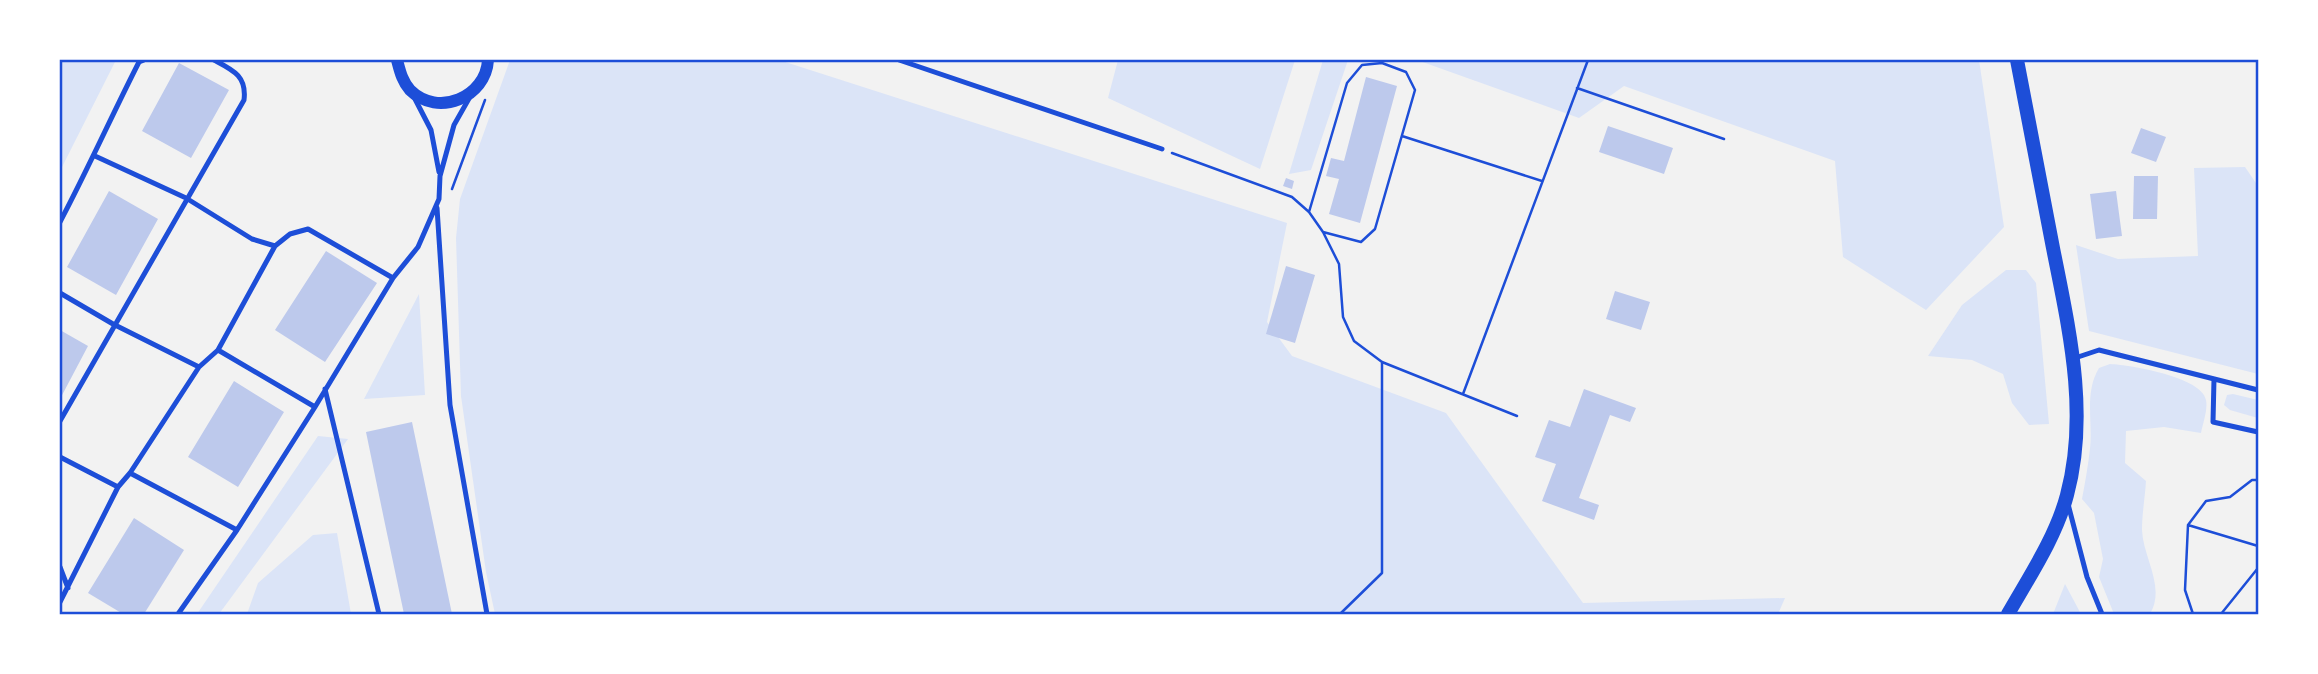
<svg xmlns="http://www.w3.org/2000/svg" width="2318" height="674" font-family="Roboto,sans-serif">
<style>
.green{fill:#dbe4f7}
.building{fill:#bdc9ec}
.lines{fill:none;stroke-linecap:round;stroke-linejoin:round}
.path{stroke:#1d4ed8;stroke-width:2.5}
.service{stroke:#1d4ed8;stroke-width:5}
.tertiary{stroke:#1d4ed8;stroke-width:12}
.secondary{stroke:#1d4ed8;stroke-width:14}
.neatline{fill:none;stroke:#1d4ed8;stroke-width:2.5}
</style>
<rect width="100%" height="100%" fill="#f2f2f2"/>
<path class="green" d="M60 60H116L60 171Z
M510 60H779L1287 223 1267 322 1292 356 1446 413 1583 603 1785 598 1778 614H495L486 572 461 396 456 238 460 199Z
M1118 60H1295L1260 169 1108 98Z
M1323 60H1348L1311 170 1289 174Z
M1417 60H1979L2004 227 1926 310 1843 257 1835 161 1624 86 1579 118Z
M2245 167 2258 186V374L2089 331 2076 245 2118 259 2198 256 2194 168Z
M2006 270H2026L2036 283 2049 424 2029 425 2012 403 2003 374 1972 360 1928 356 1962 305Z
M419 294 425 395 364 399Z
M2110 364C2131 365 2202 377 2206 400 2208 409 2203 423 2201 433L2164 427 2126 431 2125 463 2146 481C2145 497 2142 514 2142 530 2143 558 2166 587 2150 614H2114L2099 577 2103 559 2094 513 2082 499C2085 483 2088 466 2090 449 2093 421 2084 393 2099 368Z
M2233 394 2258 400V418L2230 410 2224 405 2227 395Z
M318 436 348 439 219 614H197Z
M337 533 351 614H247L258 583 313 535Z
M2065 584 2081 614H2053Z"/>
<path class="building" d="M179 63 229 90 191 158 142 131Z
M1366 77 1397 86 1360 223 1329 214 1339 179 1326 176 1331 158 1344 161Z
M1608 126 1673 148 1664 174 1599 152Z
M2141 128 2166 137 2156 162 2131 153Z
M2134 176H2158L2157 219H2133Z
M1286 178 1294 181 1292 189 1283 186Z
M109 191 158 219 116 295 67 267Z
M2116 191 2122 236 2096 239 2090 194Z
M326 251 377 283 325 362 275 330Z
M1286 266 1315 275 1295 343 1266 334Z
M1615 291 1650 302 1641 330 1606 319Z
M60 330 88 346 60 399Z
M234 381 284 412 238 487 188 457Z
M1584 389 1636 408 1630 422 1610 415 1579 498 1599 505 1594 520 1542 501 1556 464 1535 457 1549 420 1570 427Z
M412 422 452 614H404L385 524 366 432Z
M134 518 184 550 144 614H123L88 593Z"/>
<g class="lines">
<path class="path" d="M1577 88 1724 139
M1402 136 1542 181
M1172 153 1292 197 1309 212 1323 232 1339 264 1343 317 1354 341 1382 362 1517 416
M452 189 485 100
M1309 212 1347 83 1362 65 1382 63 1406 72 1415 90 1375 229 1361 242 1323 232
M1463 394 1588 60
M2188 525 2258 546
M1340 614 1382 573V363
M2193 614 2185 590 2188 525 2206 501 2230 497 2252 480H2258
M2221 614 2258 568"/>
<path class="service" d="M899 60 1162 149
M415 99 431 130 439 172
M95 156 186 198 252 239 275 246
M437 208 450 405 487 614
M60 222C88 169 112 115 139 62L144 60
M60 293 113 324 199 367
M218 350 315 407
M2075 358 2099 350 2258 390
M2214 379 2213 422 2258 432
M325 389 379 614
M60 421 244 100C247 76 233 70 214 60
M60 457 118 487
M130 473 237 530
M2068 504 2087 577 2102 614
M60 567 68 588
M60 602 118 487 130 473 199 367 218 350 275 246 290 234 308 229 393 278
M178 614 237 530 315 407 393 278 418 247 439 199 440 176 454 125 471 95"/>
<path class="tertiary" d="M397 60C400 71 402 81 410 90 438 118 486 97 488 60"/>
<path class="secondary" d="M2008 614C2029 577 2056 537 2067 495 2089 413 2069 329 2053 248 2041 185 2029 122 2017 60"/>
</g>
<rect width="2318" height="674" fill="none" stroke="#ffffff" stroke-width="122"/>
<rect x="61" y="61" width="2196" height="552" class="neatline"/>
</svg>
